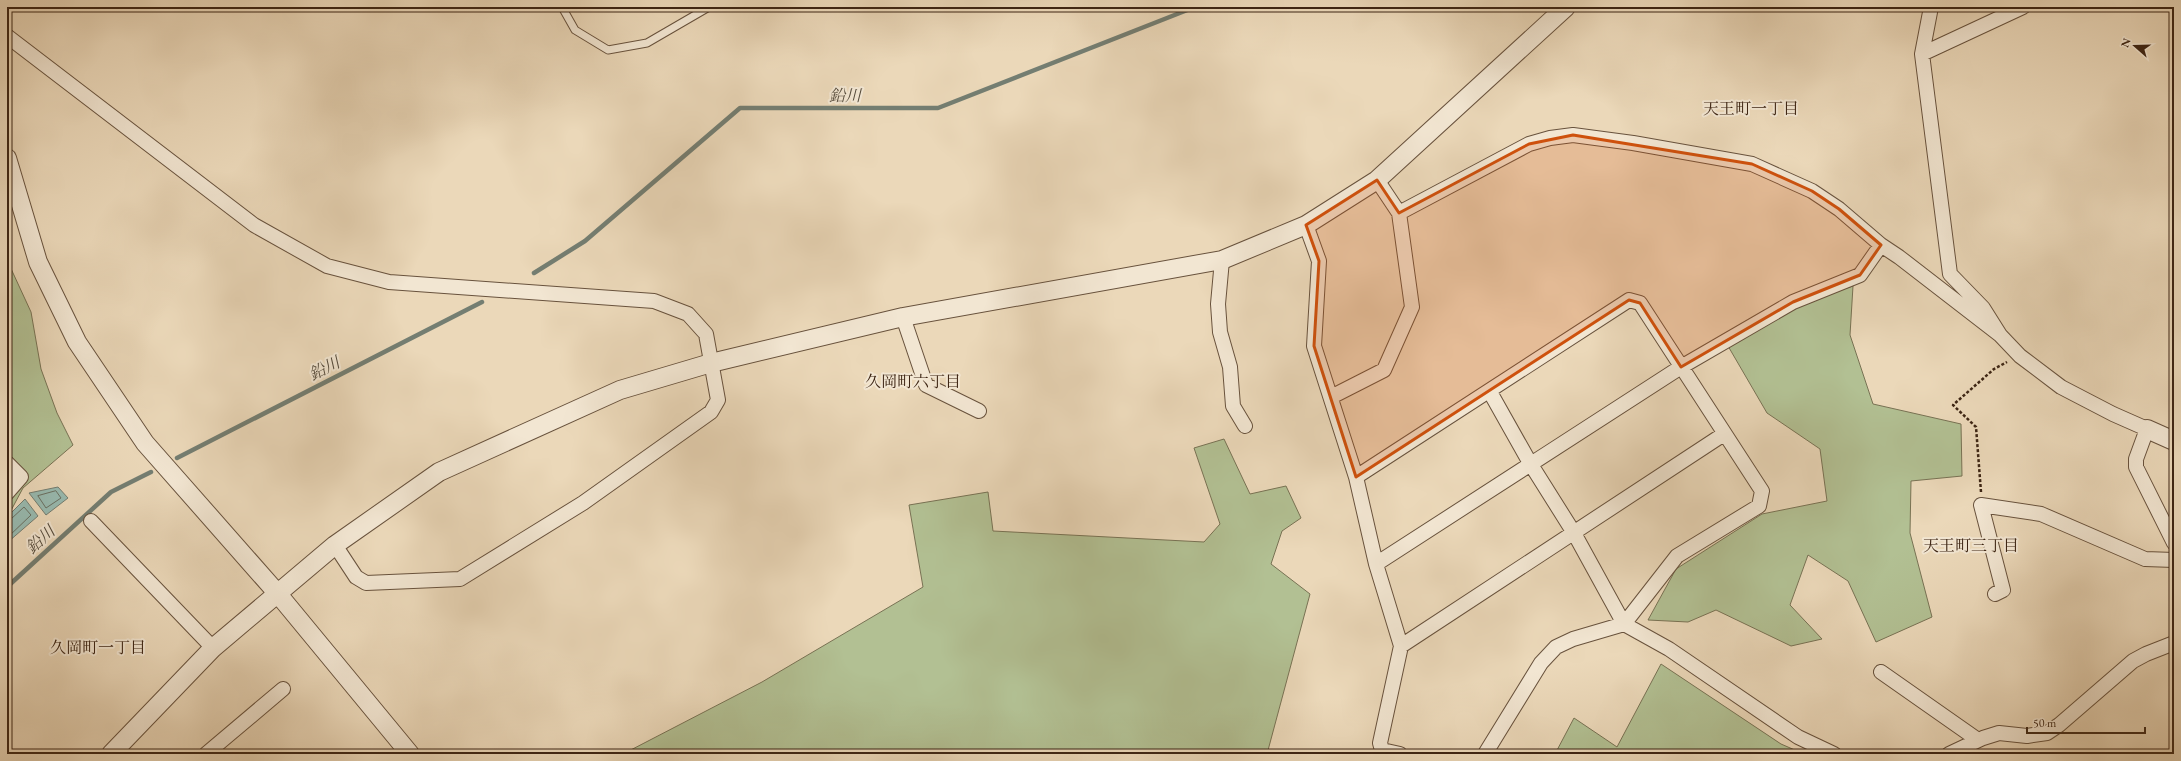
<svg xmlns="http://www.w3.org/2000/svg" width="2181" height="761" font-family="'EB Garamond','Noto Serif JP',serif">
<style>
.green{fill:#b2c093;stroke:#787254}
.water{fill:#98bab0;stroke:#747e72}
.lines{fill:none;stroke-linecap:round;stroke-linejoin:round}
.shore{stroke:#6a7062;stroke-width:1}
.stream{stroke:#747e72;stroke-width:4.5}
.service-casing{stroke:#68523d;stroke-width:9}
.minor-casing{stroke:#68523d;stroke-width:16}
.tertiary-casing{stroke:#68523d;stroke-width:20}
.path{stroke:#3d2514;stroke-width:2.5;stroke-dasharray:3 2;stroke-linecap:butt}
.service{stroke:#f2e6d2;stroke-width:7}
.minor{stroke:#f2e6d2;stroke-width:14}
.tertiary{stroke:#f2e6d2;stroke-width:18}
.marked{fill:#ce510d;fill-opacity:0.2;stroke:#ce510d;stroke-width:3;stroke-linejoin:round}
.labels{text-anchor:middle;stroke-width:4;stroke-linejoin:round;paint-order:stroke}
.water-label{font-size:16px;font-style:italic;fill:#544a3b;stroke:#f2e6d2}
.neighbourhood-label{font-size:16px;fill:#3d2514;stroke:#f2e6d2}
</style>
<rect width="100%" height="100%" fill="#ebd8b9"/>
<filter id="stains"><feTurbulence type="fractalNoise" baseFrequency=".005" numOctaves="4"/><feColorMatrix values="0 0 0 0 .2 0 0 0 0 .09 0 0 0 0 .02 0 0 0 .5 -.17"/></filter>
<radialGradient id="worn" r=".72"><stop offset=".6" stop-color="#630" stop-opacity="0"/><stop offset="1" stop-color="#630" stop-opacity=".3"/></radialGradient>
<path class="green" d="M7 260 31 312 41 369 57 413 73 445 23 488 7 518Z
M1853 286 1850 335 1873 404 1961 424 1962 476 1911 481 1910 533 1932 617 1876 642 1848 581 1808 555 1790 605 1822 639 1791 646 1716 610 1688 622 1648 620 1676 569 1762 514 1827 501 1820 449 1767 413 1728 346 1797 304Z
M1224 439 1250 494 1286 486 1301 518 1282 531 1271 564 1310 594 1267 754H623L762 682 923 587 909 505 988 492 993 531 1204 542 1220 524 1194 448Z
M1661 664 1781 744 1804 754H1555L1574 718 1617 747Z"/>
<path class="water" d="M58 487 68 498 46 515 29 493Z
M25 499 38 516 8 542 7 517Z"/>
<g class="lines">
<path class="shore" d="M56 491 61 498 46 508 38 496Z
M7 520 11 519 24 507 31 515 7 538"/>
<path class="stream" d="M534 273 585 241 740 108H938L1195 7
M177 458 482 302
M7 587 111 492 151 472"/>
<defs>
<path id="service" d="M562 7 575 30 608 50 647 43 709 7"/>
<path id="minor" d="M1931 7 1922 54 1950 274 1983 308 2000 335 2020 356 2061 387 2113 414 2147 429 2136 459V467L2174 543
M7 36 254 225 327 266 389 282 654 301 688 314 706 334 718 400 711 412 583 503 460 579 366 583 356 577 335 545
M1922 54 2023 7
M1377 180 1399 213 1529 144 1550 138 1573 135 1633 143 1752 164 1812 191 1839 209 1881 245 1899 257 2000 335
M1306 225 1319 261 1314 346 1356 477 1376 564 1401 646 1380 743 1382 750 1400 754
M1222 260 1218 304 1220 332 1230 367 1233 406 1245 426
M903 317 926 385 979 411
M1490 392 1530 463 1574 533 1624 624 1669 649 1798 737 1834 754
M1331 397 1384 370 1412 307 1399 213
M7 463 21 477 7 493
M1356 477 1629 300 1640 303 1762 491 1759 506 1677 556 1624 624 1573 639 1556 647 1541 663 1485 754
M91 521 213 648
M1376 564 1681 367 1793 302 1860 275 1881 245
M1995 594 2003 590 1981 505 2041 514 2145 559 2174 560
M1401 646 1724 434
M1881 672 1978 740
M206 754 283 689
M1949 754 1983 738 1999 733 2027 736 2047 733 2059 725 2133 661 2146 654 2174 643"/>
<path id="tertiary" d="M7 158 38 262 77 342 145 443 278 594 410 754
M2147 429 2174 441
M111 754 213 648 335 545 439 472 620 390 711 363 903 317 1222 260 1306 225 1377 180 1566 7"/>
</defs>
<use href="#service" class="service-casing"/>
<use href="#minor" class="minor-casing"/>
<use href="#tertiary" class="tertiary-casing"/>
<path class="path" d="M1981 492 1976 427 1953 405 1994 369 2007 362"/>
<use href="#service" class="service"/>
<use href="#minor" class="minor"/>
<use href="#tertiary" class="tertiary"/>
</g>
<path class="marked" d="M1573 135 1752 164 1812 191 1839 209 1881 245 1860 275 1793 302 1681 367 1640 303 1629 300 1356 477 1314 346 1319 261 1306 225 1377 180 1399 213 1529 144Z"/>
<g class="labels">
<g class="water-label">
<text x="845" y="101">鉛川</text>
<text transform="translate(324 368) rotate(-27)" y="6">鉛川</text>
<text transform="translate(40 539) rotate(-42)" y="6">鉛川</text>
</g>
<g class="neighbourhood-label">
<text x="1751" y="114">天王町一丁目</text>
<text x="913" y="387">久岡町六丁目</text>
<text x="1971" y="551">天王町三丁目</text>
<text x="98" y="653">久岡町一丁目</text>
</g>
</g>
<rect width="2181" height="761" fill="none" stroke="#ebd8b9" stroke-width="24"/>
<rect x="8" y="8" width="2165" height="745" fill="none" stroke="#3d2514" stroke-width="2"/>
<rect x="12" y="12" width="2157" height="737" fill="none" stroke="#3d2514"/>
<g transform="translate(2135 46) rotate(290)" stroke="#f2e6d2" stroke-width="3" paint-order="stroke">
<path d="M0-3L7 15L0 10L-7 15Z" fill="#3d2514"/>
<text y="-6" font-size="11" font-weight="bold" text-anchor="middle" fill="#3d2514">N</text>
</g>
<path d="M2027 727v6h118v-6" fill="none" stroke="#3d2514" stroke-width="2"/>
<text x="2033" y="727" font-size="12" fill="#3d2514" stroke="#f2e6d2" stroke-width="3" paint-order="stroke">50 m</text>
<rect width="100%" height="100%" filter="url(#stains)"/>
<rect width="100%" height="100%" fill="url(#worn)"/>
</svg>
